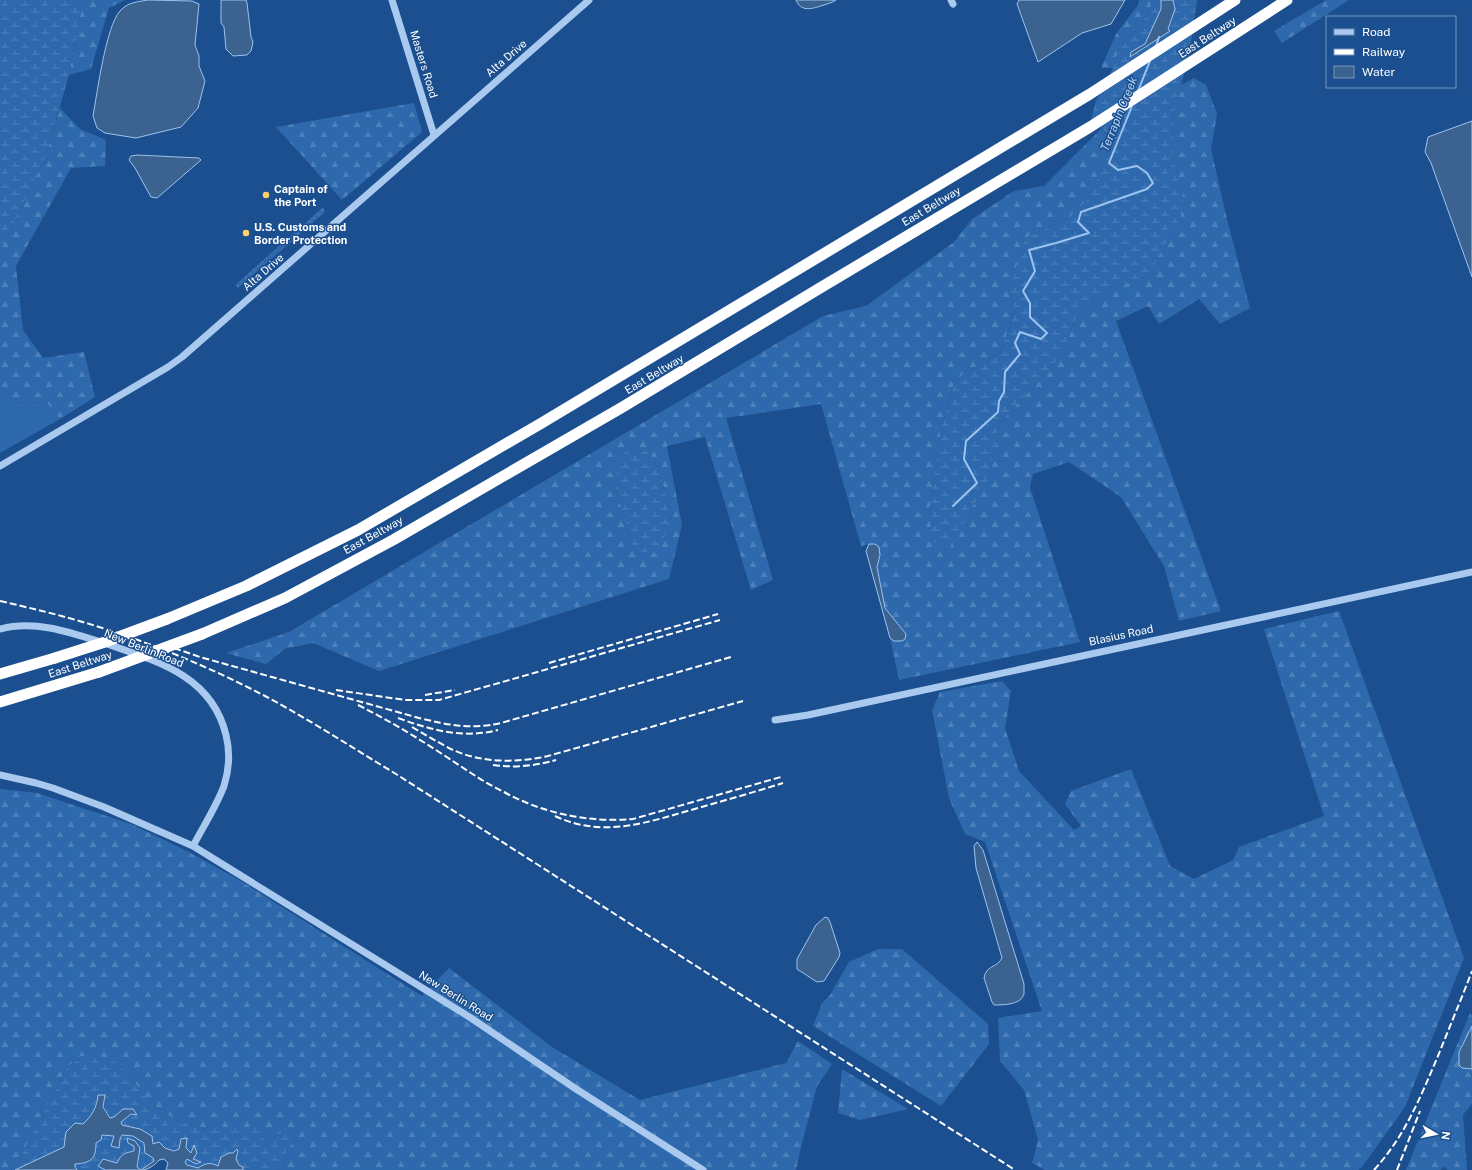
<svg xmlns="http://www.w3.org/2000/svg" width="1472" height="1170" font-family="'Public Sans',sans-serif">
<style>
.green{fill:#2e69ad}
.forest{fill:url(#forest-firs);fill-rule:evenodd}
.wetland{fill:url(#wetland-marsh)}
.garden{fill:url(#garden-dots)}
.water{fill:#3c6290;stroke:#9cc4f0}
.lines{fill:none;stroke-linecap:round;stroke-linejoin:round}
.stream{stroke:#9cc4f0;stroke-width:2}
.minor{stroke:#a9c9ee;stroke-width:7}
.highway{stroke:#fff;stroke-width:11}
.rail{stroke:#fff;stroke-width:2;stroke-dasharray:7 3;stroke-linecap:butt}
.highway-bridge{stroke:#fff;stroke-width:11}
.poi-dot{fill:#ffd166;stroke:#1b4f8f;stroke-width:1.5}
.labels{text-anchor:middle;stroke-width:3;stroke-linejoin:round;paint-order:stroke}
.street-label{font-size:11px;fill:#fff;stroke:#1b4f8f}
.poi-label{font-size:11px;font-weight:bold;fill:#fff;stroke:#1b4f8f;text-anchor:start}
.water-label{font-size:12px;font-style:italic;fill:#b5d3f5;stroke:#1b4f8f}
</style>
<defs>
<pattern id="forest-firs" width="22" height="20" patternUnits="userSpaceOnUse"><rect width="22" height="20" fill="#2e69ad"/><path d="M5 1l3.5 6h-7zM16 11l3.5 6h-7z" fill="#4d80b9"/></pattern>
<pattern id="wetland-marsh" width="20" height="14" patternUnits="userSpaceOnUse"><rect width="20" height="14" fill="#2e69ad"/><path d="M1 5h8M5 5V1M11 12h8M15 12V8" fill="none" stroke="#4d80b9"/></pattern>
<pattern id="garden-dots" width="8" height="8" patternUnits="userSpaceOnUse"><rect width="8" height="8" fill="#2e69ad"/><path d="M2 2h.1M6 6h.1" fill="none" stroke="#4d80b9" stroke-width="1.8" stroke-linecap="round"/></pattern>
</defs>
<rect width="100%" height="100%" fill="#1b4f8f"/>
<path class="green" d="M0 386 8 402 47 403 60 419 0 453Z"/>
<path class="forest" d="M83 0H125L109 8 91 69 69 75Z
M1139 0H1152L1151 7 1142 24 1119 49 1113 68H1101L1116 34 1138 5Z
M1326 0H1349L1282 43 1274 31Z
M1194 78 1206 85 1217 114 1211 149 1226 215 1250 308 1220 324 1199 299 1159 324 1148 306 1116 321 1221 611 1179 621 1164 566 1121 497 1069 462 1033 474 1030 487 1080 642 899 680 890 638 894 641 906 634 885 608 877 567 880 555 869 544 861 546 821 404 726 418 773 580 751 590 705 437 667 446 682 525 669 579 379 671 313 643 294 647 286 648 266 664 226 653 289 632 823 316 866 306 954 242 972 219 1014 191 1044 186 1101 129 1109 135V151L1089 198 1068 219 1029 236 1011 294 1015 310 1001 351 985 364 965 371 953 387 941 429 929 516 990 476 999 424 1061 356 1076 318 1108 289 1147 276 1183 193 1173 158 1174 113 1181 85ZM648 452 660 472 671 519 642 553 633 548 616 489Z
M414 103 422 132 342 200 276 127Z
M60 108 80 129 106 140 105 166 71 168 16 266 23 330 43 358 84 352 95 397 60 419 47 403 8 402 0 386V251L45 158Z
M1339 611 1464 958 1405 1107 1362 1167 1358 1170H1045L1032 1163 1038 1140 1024 1090 1000 1061 998 1018 1042 1011 985 842 965 834 949 798 932 710 940 692 1002 681 1011 691 1005 728 1019 771 1074 830 1081 826 1065 804 1071 791 1131 769 1170 866 1194 879 1233 860 1239 847 1324 816 1264 629Z
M0 789 37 793 131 824 187 851 241 881 422 996 449 968 552 1047 640 1100 786 1063 798 1041 832 1064 817 1086 800 1151 796 1170H278L282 1167 287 1149 299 1138 285 1131 266 1141 228 1129H206L175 1120 152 1104 120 1065 100 1056H82L67 1067 14 1170H0Z
M878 949H902L988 1024 989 1044 941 1106 813 1026 822 1003 830 995 849 962Z
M1470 1013 1472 1014V1026L1459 1052 1470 1069H1472V1104L1463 1115 1467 1170H1448L1444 1166 1440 1170H1406Z
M842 1069 908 1109 860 1120 838 1113Z"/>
<path class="wetland" d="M0 0H83L69 75 45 158 0 251Z
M1152 0H1161V9L1145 44 1131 52V57L1170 31 1168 29 1175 9 1173 0H1197L1190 50 1174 113 1173 158 1183 193 1181 217 1147 276 1108 289 1076 318 1061 356 999 424 990 476 950 547 933 542 929 516 941 429 953 387 965 371 985 364 1001 351 1015 311 1011 294 1020 248 1029 236 1068 219 1089 198 1109 151V135L1091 120 1096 101 1113 68 1119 49 1142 24 1151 7Z
M634 448 648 452 660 472 671 520 661 544 642 554 633 548 616 489 618 456Z
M82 1056H101L120 1065 152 1104 175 1120 206 1129 256 1128 266 1141 285 1131 299 1138 287 1149 282 1167 278 1170H243V1167L239 1165 236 1159 238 1151 233 1153H229L218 1166C210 1162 206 1163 198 1168L187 1165 185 1162 187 1159 196 1164 200 1161 193 1159 195 1145 191 1153 186 1148C172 1150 170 1153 159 1142L152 1144V1136L140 1129 123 1126 121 1122 131 1114 123 1109 114 1117 110 1118 98 1095C97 1103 93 1108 92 1116L64 1147 14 1170 67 1067Z
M102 1135 114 1136V1139L120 1146V1139L122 1135 133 1136 144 1143 145 1153 153 1158 154 1161 141 1170 137 1168 139 1161 134 1146V1151L125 1153 120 1157 117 1163 105 1170H77L75 1167V1164L86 1163 96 1149V1143Z"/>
<path class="garden" d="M322 208H324L325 212 238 288 235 285Z"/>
<path class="water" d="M148 0 192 1 199 4 195 45 199 56V66L205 81 198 108 181 127 136 138 105 133 97 128 93 116C97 94 106 26 120 11 128 2 137 2 148 0Z
M221 0H246L247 3 251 37 253 42 251 51 247 55 233 56 226 49 224 27 221 23Z
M796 0H836C832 3 826 4 821 6 811 9 801 12 796 0Z
M1019 0H1125L1111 24 1082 33 1038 62 1017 4Z
M1161 0H1173L1175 9 1168 29 1170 31 1130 57 1131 52 1145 44 1161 9Z
M1472 121V277L1431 163 1425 152 1428 137Z
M137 155 199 158 201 160 157 198 151 197 135 168 129 160 131 156Z
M869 544H875L879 547 880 555 877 567 885 608 906 634 905 639 902 641H894L890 638 866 551Z
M977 842 983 850 1024 984C1024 987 1024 991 1024 994 1021 1005 1003 1005 994 1005L992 1002 984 978C986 965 997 968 1002 958L976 868 974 846Z
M825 917 828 918 830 922 840 953 839 957 824 981 817 982 797 969V959L816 925Z
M1472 1026V1069L1462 1068 1459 1065V1052Z
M98 1095H105L103 1107 110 1118 114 1117 123 1109H133L137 1115 131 1114 121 1122 122 1125 140 1129 152 1136 153 1144 159 1142 165 1148 174 1151 179 1149 181 1139 187 1138 186 1148 191 1153 194 1145 197 1153 193 1159 201 1162 196 1164 187 1159 185 1162 187 1165 198 1168C206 1163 210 1162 218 1166L221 1157 229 1153H233L237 1149 238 1151 236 1159 239 1165 243 1167V1170H166L168 1163 164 1159 159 1160C155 1165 148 1170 141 1170L154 1161 153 1158 145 1153 144 1143 133 1136 122 1135 120 1139 119 1148 111 1146 114 1136 102 1135 101 1140 96 1143C96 1160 90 1163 75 1164V1167L77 1170H15L64 1147 66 1132 75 1123 83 1124C92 1116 97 1107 98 1095Z
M127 1138 135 1141 140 1148 137 1167 141 1170H105L98 1166 103 1159 117 1163C121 1154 125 1153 134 1151V1146L128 1143Z"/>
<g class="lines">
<path class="stream" d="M1156 46 1159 37
M1138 91 1150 61
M953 506 977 483 964 459 966 441 998 412 999 401 1004 392 1005 372 1020 354 1015 343 1020 332 1041 339 1047 333 1030 317V303L1023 291 1035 271 1029 250 1056 243 1089 233 1078 222 1081 212 1147 189 1153 183 1147 173 1137 166 1118 170 1109 163 1132 106"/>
<path class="minor" d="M392 0 434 135
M951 0 953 4
M0 466 168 367 182 357 589 0
M0 629C37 619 75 634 110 645 160 662 212 677 226 735 230 751 229 770 224 786 216 807 203 827 193 846
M775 720 808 715 1472 572
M0 775 36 783 53 788 104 807 193 846 471 1018 576 1089 703 1170"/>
<path class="highway" d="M167 619 246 586 358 530 540 424 1090 94 1235 0
M202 634 285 598 393 540 621 408 820 288 1090 127 1287 0
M0 674 55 658
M0 702 99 672"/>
<path class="rail" d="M0 601C13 604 26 607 38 610 117 629 194 659 265 696 310 720 353 748 396 774L1015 1170
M174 648 200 657 419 718C449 725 470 730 501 723L731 657
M549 663 718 614
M336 690 405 700H439L720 620
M425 695 455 690
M358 705C386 719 413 735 439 752 461 766 481 781 504 792 542 813 589 823 633 819L781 777
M398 718C431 730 463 739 498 730
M412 727C426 735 439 743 453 750 482 763 517 763 548 756L743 701
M493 765C514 768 535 766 556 760
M555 816C604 839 648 822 698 808 726 800 755 792 783 783
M1374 1170C1405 1136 1420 1098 1438 1056 1449 1028 1461 1000 1472 971
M1397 1170 1420 1111"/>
<path class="highway-bridge" d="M55 658 105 642 167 619
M99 672 202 634"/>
</g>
<g class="poi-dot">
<circle cx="266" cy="195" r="4"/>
<circle cx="246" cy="233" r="4"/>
</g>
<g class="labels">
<g class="street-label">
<text transform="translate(1207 37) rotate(-33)" y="4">East Beltway</text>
<text transform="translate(506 58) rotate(-41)" y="4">Alta Drive</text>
<text transform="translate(424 64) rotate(73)" y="4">Masters Road</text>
<text transform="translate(931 206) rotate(-31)" y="4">East Beltway</text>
<text transform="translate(263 272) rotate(-41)" y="4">Alta Drive</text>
<text transform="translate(654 374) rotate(-31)" y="4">East Beltway</text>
<text transform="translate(373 535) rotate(-29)" y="4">East Beltway</text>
<text transform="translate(1121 635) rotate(-12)" y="4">Blasius Road</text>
<text transform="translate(144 648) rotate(22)" y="4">New Berlin Road</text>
<text transform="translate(80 664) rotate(-18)" y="4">East Beltway</text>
<text transform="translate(456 996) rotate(32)" y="4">New Berlin Road</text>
</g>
<g class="poi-label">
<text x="274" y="193">Captain of<tspan x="274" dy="13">the Port</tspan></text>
<text x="254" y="231">U.S. Customs and<tspan x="254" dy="13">Border Protection</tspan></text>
</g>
<g class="water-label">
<text transform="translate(1119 114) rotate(-68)" y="4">Terrapin Creek</text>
</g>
</g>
<rect x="1326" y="16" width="130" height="72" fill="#1b4f8f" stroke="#7695bc"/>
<rect x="1334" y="29" width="20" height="6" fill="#a9c9ee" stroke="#7695bc"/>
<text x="1362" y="36" font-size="12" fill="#ffffff">Road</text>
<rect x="1334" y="49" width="20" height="6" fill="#ffffff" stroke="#7695bc"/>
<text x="1362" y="56" font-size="12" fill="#ffffff">Railway</text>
<rect x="1334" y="66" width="20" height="12" fill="#3c6290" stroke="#7695bc"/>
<text x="1362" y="76" font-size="12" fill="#ffffff">Water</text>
<g transform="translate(1436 1134) rotate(99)" stroke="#1b4f8f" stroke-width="3" paint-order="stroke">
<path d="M0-3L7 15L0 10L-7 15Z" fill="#ffffff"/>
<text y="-6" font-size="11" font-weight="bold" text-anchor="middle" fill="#ffffff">N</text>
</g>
</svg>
